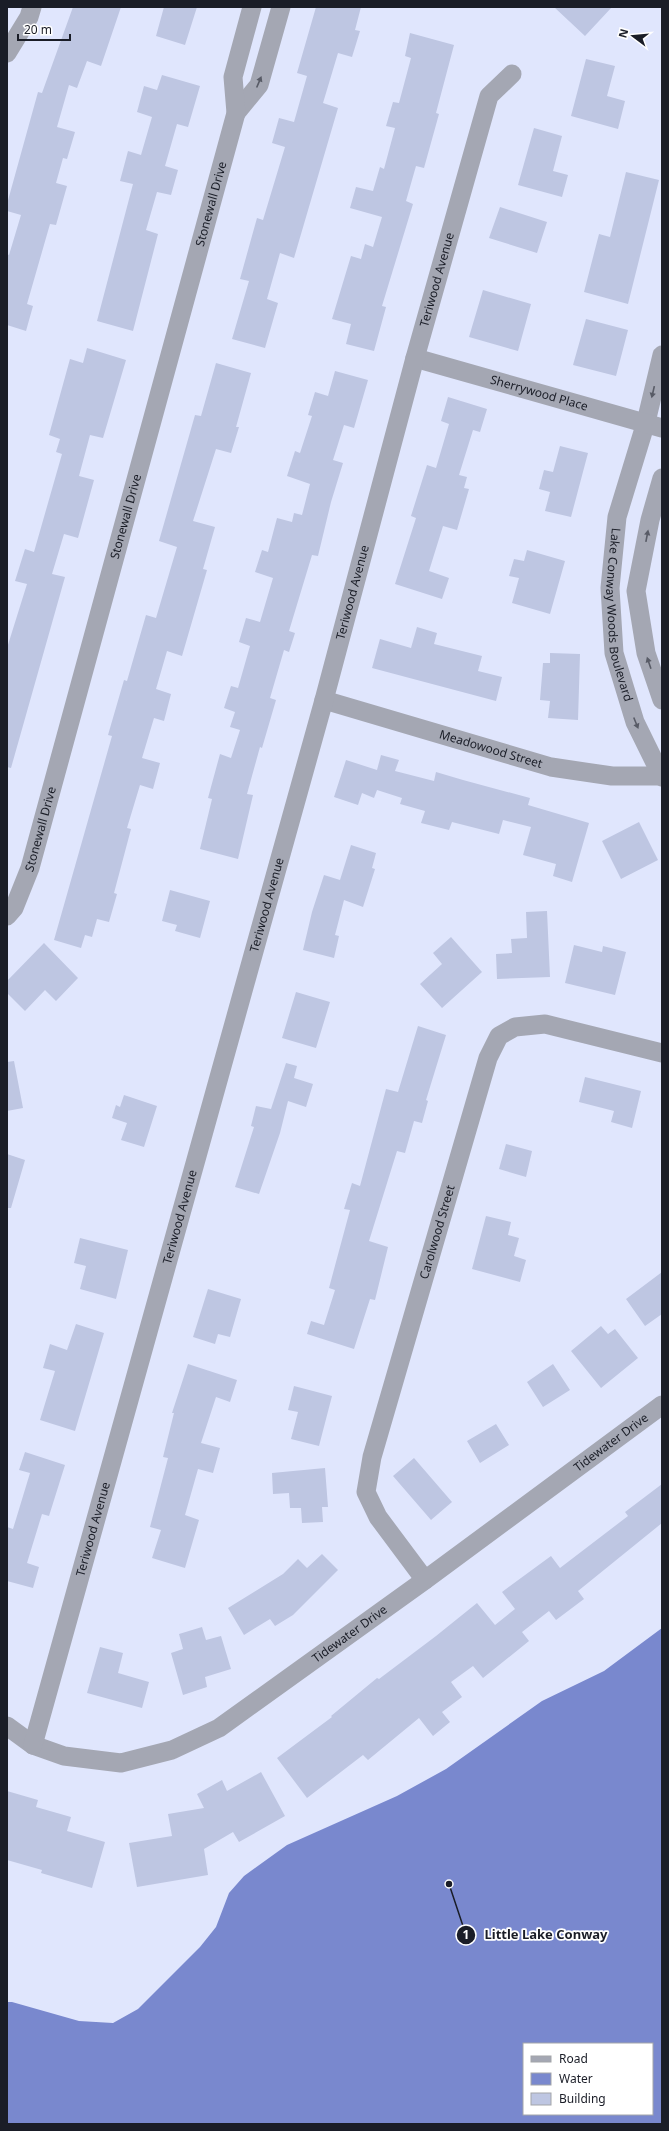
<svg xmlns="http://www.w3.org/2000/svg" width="669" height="2131" font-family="'Noto Sans',sans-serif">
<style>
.water{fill:#7988ce;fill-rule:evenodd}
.building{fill:#bec6e2}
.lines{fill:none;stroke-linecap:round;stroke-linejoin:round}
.street{stroke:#a4a7b3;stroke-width:19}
.oneway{fill:#585b66}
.labels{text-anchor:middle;stroke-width:3.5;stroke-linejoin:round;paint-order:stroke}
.street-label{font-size:12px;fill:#1a1d27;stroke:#fff}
.leader{fill:none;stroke:#1a1d27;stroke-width:1.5}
.callout-dot{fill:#1a1d27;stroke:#fff;stroke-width:1.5}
.mark-label{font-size:12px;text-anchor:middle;font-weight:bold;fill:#fff}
.callout-label{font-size:13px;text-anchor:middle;font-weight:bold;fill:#1a1d27;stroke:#fff;stroke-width:3.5;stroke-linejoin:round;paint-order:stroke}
</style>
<rect width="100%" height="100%" fill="#e0e6fd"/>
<path class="water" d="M662 1628V2124H7V2002H12L79 2021 113 2023 138 2009 200 1947 216 1927 229 1893 244 1876 287 1845 397 1796 446 1769 542 1701 604 1671ZM524 2044H652V2114H524Z"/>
<path class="building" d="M73 7H121L101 66 87 61 77 88 69 85 57 127 75 132 67 159 63 158 56 183 67 186 56 225 50 224 27 304 33 306 26 331 7 325V254L9 255 21 215 7 211V204L38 92 42 93Z
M164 7H197L185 45 156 36Z
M316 7H361L355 30 360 31 352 57 338 53 323 103 338 108 294 258 280 253 267 299 278 303 265 348 232 339 249 281 240 279 257 218 263 220 285 147 272 143 279 118 294 122 307 76 297 73Z
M554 7H612L585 36Z
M410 33 454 45 436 113 439 114 424 168 416 166 406 201 413 204 382 306 386 307 374 351 346 344 351 324 332 319 351 256 361 259 365 244 373 247 382 217 350 208 356 187 373 191 380 167 384 169 395 128 386 126 393 102 399 103 411 58 405 56Z
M586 59 615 66 607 96 625 101 618 129 571 116Z
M162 75 200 86 188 127 177 124 165 166 178 170 171 195 157 192 146 230 158 234 133 331 97 321 133 184 120 181 128 151 141 155 152 117 137 112 144 86 157 90Z
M534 128 562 136 553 171 568 175 562 197 518 185Z
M626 172 659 180 628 304 584 292 599 234 610 237Z
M500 207 547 222 537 253 489 238Z
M483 290 531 304 518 351 469 337Z
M586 319 628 330 616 376 573 365Z
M87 348 126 360 103 438 90 435 79 476 94 480 78 538 64 534 52 574 65 577 11 768 7 767V648L27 584 15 581 25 549 34 552 62 454 56 452 60 439 49 435 70 359 83 363Z
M216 363 251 373 236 427H239L231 453 216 449 193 521 215 527 203 569 207 570 182 656 167 651 156 689 171 694 164 721 154 718 142 758 160 763 153 789 140 785 127 828 131 829 114 893 117 894 109 922 97 919 92 937 85 935 81 948 54 940 112 736 108 735 124 680 127 681 146 615 156 618 177 547 159 541 195 415 201 416Z
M335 371 368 380 354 428 344 425 333 460 343 463 331 502 318 556 312 555 289 631 295 633 289 652 284 650 270 698 276 700 262 748 260 747 247 794 253 795 238 859 200 849 212 799 208 798 220 754 231 758 240 730 230 727 235 712 224 708 231 686 238 688 250 646 239 642 246 618 260 622 273 578 255 572 262 550 268 552 277 518 292 522 294 513 302 515 310 484 287 476 295 451 300 453 312 416 308 415 315 392 328 396Z
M448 397 487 409 480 432 473 430 459 475 467 477 464 488 469 489 457 530 443 526 429 571 449 578 442 599 395 584 416 518 411 516 427 465 436 468 449 424 441 421Z
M560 446 588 453 571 517 545 511 550 492 539 489 544 470 553 472Z
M527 550 565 561 550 614 512 603 519 578 509 576 514 559 524 561Z
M417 627 437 633 434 644 482 656 478 671 502 677 496 701 372 668 380 639 411 648Z
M550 653 580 654 578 720 548 718 550 701 540 700 543 663H550Z
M381 755 399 760 395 771 434 781 436 772 463 780 530 798 528 805 589 823 572 882 553 876 556 864 523 855 531 827 503 820 499 834 452 822 449 830 421 823 425 811 400 804 402 798 377 790 374 798 362 793 358 805 334 797 346 760 377 770Z
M639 822 658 860 621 879 602 841Z
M351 845 376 853 372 868 375 869 363 907 344 900 335 935 339 936 334 958 303 950 312 912 324 875 340 880Z
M170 890 210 901 200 938 175 931 177 925 162 921Z
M547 911 550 977 497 979 496 954 512 953 511 939 527 938 526 912Z
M451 937 482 972 442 1008 420 984 442 964 433 953Z
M44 943 78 978 56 1001 45 990 25 1011 7 993V981Z
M574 945 602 952 603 946 626 952 615 995 565 983Z
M296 992 330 1002 316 1048 282 1038Z
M418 1026 446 1035 426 1100 428 1101 422 1123 414 1121 405 1153 397 1151 369 1241 388 1247 375 1300 370 1299 354 1349 307 1334 311 1321 324 1325 335 1290 329 1288 350 1210 344 1209 352 1183 360 1186 386 1089 398 1092Z
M14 1061 23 1108 7 1111V1062Z
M286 1063 297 1066 294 1078 313 1084 306 1107 288 1101 280 1133 259 1194 235 1187 254 1127 251 1126 256 1106 271 1109Z
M585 1077 641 1091 632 1128 611 1122 614 1111 579 1102Z
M124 1095 157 1106 144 1147 121 1140 127 1123 112 1118 116 1105 120 1107Z
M506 1144 532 1151 526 1177 499 1169Z
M7 1154 25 1160 11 1208H7Z
M486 1216 511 1222 508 1235 519 1238 514 1256 526 1260 520 1282 472 1269Z
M80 1238 128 1250 116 1299 80 1289 86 1266 74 1263Z
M662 1272V1314L645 1326 626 1299Z
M208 1289 241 1299 230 1337 218 1334 215 1344 193 1337Z
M76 1324 104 1333 75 1431 40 1420 55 1371 43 1368 50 1344 67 1350Z
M601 1326 608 1334 615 1329 638 1358 601 1388 571 1351Z
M188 1364 237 1380 230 1402 216 1397 201 1443 220 1448 213 1473 198 1469 185 1515 199 1520 185 1568 152 1558 161 1530 150 1527 168 1458 163 1457 174 1413H172Z
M553 1364 570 1390 543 1407 527 1382Z
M294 1386 332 1396 319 1446 291 1439 298 1412 288 1410Z
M496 1424 509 1445 480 1463 467 1441Z
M25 1452 65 1465 49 1516 42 1514 27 1563 39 1567 33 1588 7 1581V1527L13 1529 30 1473 19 1470Z
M414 1458 452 1502 431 1520 393 1476Z
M325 1468 328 1507H322L323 1522 302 1523 301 1508H290L289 1493 273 1494 272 1473Z
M662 1484V1523L578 1591 584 1599 556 1620 549 1611 522 1632 529 1641 483 1678 473 1666 451 1682 462 1697 442 1712 450 1722 433 1736 419 1718 368 1760 363 1755 307 1798 277 1758 332 1717 331 1716 377 1678 379 1679 436 1636 477 1603 495 1625 515 1609 502 1592 551 1556 560 1568 628 1516 625 1512Z
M322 1554 338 1570 293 1615 275 1626 270 1619 244 1635 228 1608 283 1574 298 1559 307 1568Z
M202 1627 206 1640 221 1636 231 1669 205 1677 207 1687 183 1695 171 1653 183 1649 179 1634Z
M100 1647 123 1653 118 1673 149 1682 142 1708 87 1693Z
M261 1772 285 1816 239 1842 233 1832 204 1849 208 1875 137 1887 129 1843 172 1836 168 1814 204 1808 197 1794 222 1780 227 1791Z
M7 1791 38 1800 36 1807 71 1817 67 1831 105 1842 92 1888 41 1873 42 1870 7 1860Z"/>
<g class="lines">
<g class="street">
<path d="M7 53 29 17 32 7"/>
<path d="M236 113 259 85 281 7"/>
<path id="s1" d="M662 355 646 422 617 517 610 588 614 653 635 722 662 777"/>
<path id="s2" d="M415 358 662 428"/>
<path d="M662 478 650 520 636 591 646 653 662 700"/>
<path id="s3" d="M324 700 551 767 612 776H662"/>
<path id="s4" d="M7 916 14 908 30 868 236 113 233 77 252 7"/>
<path id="s5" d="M425 1580 378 1517 366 1492 372 1457 488 1058 499 1036 515 1027 545 1024 662 1053"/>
<path id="s6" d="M7 1726 33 1745 64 1756 121 1763 172 1750 219 1728 425 1580 662 1405"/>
<path id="s7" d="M33 1745 324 700 415 358 489 96 512 74"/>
</g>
</g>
<defs><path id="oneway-solid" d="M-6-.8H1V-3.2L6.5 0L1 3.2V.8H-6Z"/></defs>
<g class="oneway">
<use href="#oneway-solid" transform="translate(259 82) rotate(-67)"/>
<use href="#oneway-solid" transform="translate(653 392) rotate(103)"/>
<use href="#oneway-solid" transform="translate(647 536) rotate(-79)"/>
<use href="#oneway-solid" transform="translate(649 663) rotate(-109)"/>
<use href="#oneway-solid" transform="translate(636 723) rotate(68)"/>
</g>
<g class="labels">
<g class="street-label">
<text dy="4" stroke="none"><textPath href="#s4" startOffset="742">Stonewall Drive</textPath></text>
<text dy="4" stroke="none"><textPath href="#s7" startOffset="1520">Teriwood Avenue</textPath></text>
<text dy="4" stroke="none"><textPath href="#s2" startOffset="129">Sherrywood Place</textPath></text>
<text dy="4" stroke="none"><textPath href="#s4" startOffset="418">Stonewall Drive</textPath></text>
<text dy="4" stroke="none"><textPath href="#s7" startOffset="1196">Teriwood Avenue</textPath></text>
<text dy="4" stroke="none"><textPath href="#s1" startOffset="267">Lake Conway Woods Boulevard</textPath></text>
<text dy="4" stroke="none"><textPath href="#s3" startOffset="174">Meadowood Street</textPath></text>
<text dy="4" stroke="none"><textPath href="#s4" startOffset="94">Stonewall Drive</textPath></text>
<text dy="4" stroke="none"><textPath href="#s7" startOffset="872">Teriwood Avenue</textPath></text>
<text dy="4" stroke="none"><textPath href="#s7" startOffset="548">Teriwood Avenue</textPath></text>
<text dy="4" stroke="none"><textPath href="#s5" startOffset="376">Carolwood Street</textPath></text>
<text dy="4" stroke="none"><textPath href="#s6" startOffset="712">Tidewater Drive</textPath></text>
<text dy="4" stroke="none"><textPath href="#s7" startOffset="224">Teriwood Avenue</textPath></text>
<text dy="4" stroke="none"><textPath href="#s6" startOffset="388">Tidewater Drive</textPath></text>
</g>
</g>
<path class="leader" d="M449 1884L466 1935"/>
<g class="callout-dot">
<circle cx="449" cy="1884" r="4"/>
<circle cx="466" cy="1935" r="10"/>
</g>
<g class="mark-label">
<text x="466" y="1939">1</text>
</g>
<g class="callout-label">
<text x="546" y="1939">Little Lake Conway</text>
</g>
<rect width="669" height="2131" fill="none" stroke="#1a1d27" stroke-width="16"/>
<rect x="523" y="2043" width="130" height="72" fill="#ffffff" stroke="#a3a5a9"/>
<rect x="531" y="2056" width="20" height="6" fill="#a4a7b3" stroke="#a3a5a9"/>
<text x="559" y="2063" font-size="12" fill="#1a1d27">Road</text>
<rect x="531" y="2073" width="20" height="12" fill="#7988ce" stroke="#a3a5a9"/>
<text x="559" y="2083" font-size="12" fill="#1a1d27">Water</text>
<rect x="531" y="2093" width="20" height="12" fill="#bec6e2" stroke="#a3a5a9"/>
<text x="559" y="2103" font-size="12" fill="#1a1d27">Building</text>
<g transform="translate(633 36) rotate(286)" stroke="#ffffff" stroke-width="3" paint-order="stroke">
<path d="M0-3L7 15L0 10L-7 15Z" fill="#1a1d27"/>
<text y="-6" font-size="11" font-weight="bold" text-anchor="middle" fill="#1a1d27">N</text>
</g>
<path d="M18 34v6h52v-6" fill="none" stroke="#1a1d27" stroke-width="2"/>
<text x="24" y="34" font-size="12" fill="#1a1d27" stroke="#ffffff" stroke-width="3" paint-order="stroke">20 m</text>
</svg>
